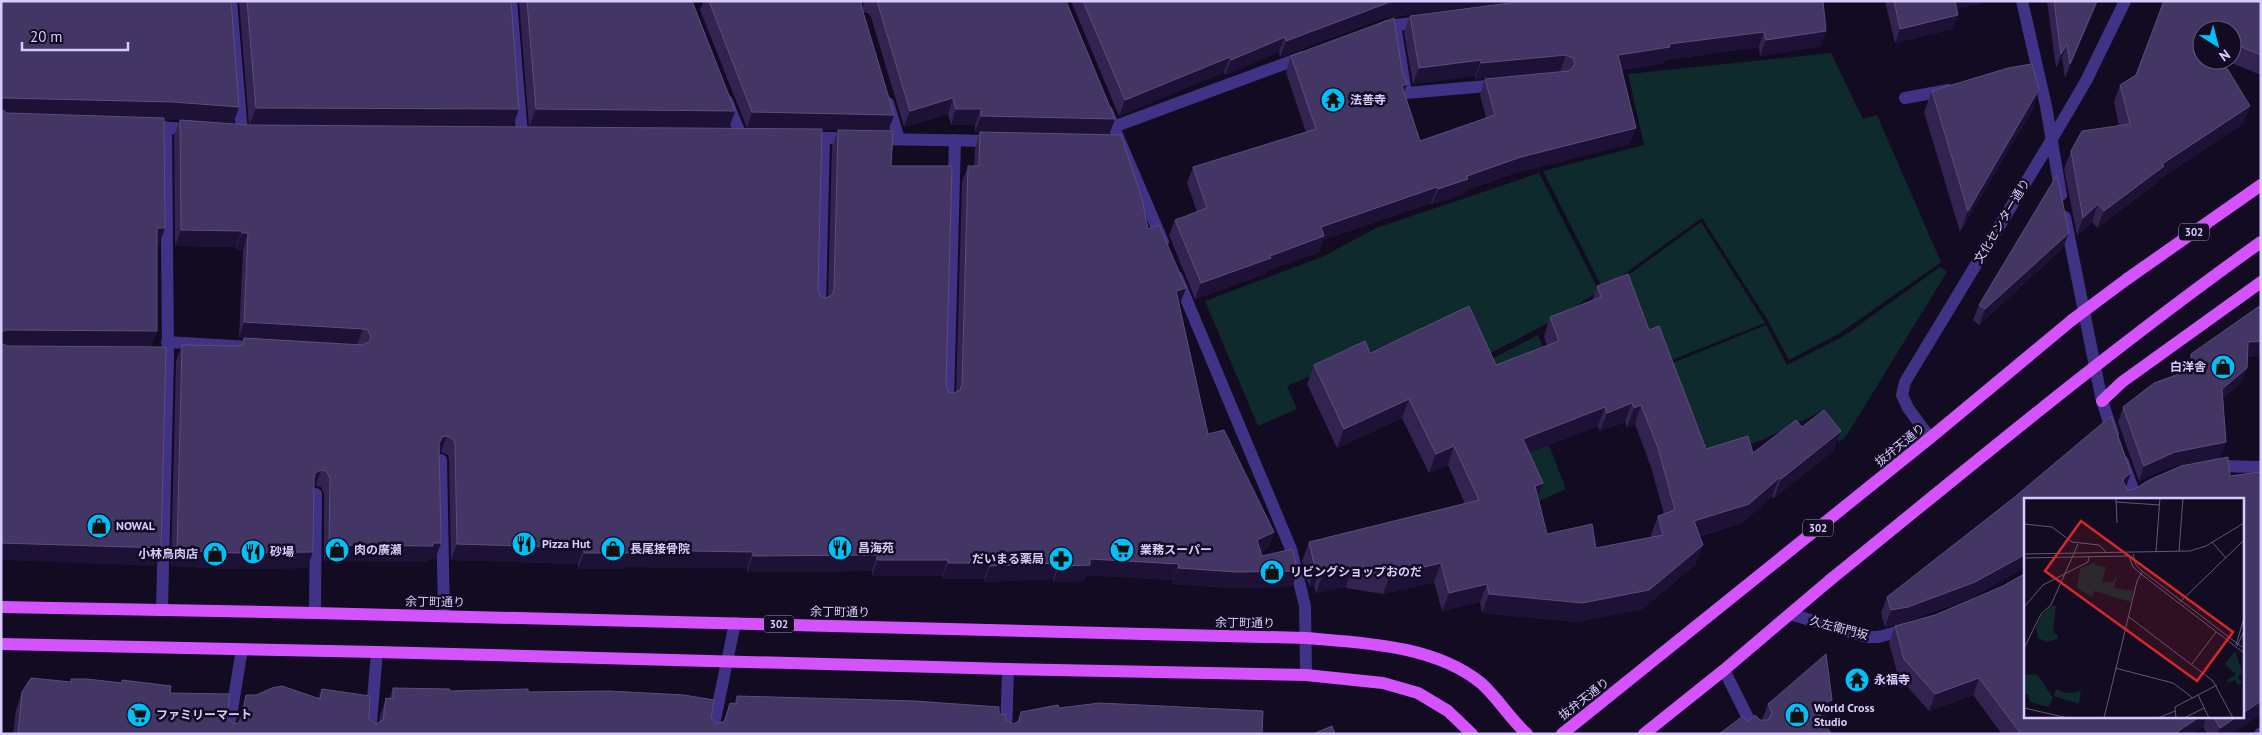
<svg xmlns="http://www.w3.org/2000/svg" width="2262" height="735" font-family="'PT Sans','Noto Sans JP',sans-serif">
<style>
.green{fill:#0e2a2c}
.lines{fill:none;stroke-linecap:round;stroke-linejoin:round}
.service{stroke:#403385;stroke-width:12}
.minor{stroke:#403385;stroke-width:12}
.primary{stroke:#d453ff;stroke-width:12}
.primary-bridge{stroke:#d453ff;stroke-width:12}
.wall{fill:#322351;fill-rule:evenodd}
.shaded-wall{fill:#1d1236}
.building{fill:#433564;stroke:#5b4d7c;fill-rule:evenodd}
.labels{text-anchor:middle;stroke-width:5;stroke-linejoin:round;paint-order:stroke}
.shield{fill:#120b22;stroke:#9d92bd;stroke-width:1}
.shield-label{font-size:11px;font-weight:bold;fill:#d8ccff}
.poi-label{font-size:12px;font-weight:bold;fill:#d8ccff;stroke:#120b22;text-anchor:start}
.street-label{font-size:12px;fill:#d8ccff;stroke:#120b22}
.inset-road{fill:none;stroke:#61587a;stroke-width:1}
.view{fill:#d62828;fill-opacity:0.15;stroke:#d62828;stroke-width:2.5}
.inset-edge{fill:none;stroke:#d8ccff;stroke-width:2.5}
</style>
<rect width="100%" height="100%" fill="#120b22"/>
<path class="green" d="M1831 53 1863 119 1877 115 1941 262 1937 265 1840 333 1789 360 1768 321 1702 218 1603 289 1543 171 1644 145 1628 74Z
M1539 173 1599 291 1561 316 1481 358 1461 313 1287 386 1297 409 1258 426 1205 301 1322 257 1376 228Z
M1701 222 1765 323 1664 363 1644 344 1620 281Z
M1940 267 1947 272 1845 438 1839 442 1823 411 1762 440 1699 461 1665 366 1766 325 1787 365 1844 336Z
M1538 335 1548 358 1547 440 1566 489 1539 501 1480 365Z"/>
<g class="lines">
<path class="service" d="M231 1 242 133
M511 1 522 135
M1395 25 1406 93 1499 85
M1378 30 1387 26 1422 22
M1905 98 1948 90
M727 101 741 136
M888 103 899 139
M1113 127 1303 57
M820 306 824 138
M167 342 250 347
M948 401 955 140
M441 460 444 616
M315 613 316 494
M1724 670 1756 734
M228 734 242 649
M370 734 377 652
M1006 734 1008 669
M2260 734 2261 733"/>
<path class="minor" d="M2022 1 2046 106 2061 195
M1107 111 1163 242
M149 127 194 129
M804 138H851
M876 139 994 141
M2065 217 2102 401 2113 434
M1177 277 1291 549 1305 606 1306 675
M1930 438 1908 408 1902 395 1905 382 2052 139 2086 81 2125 1
M2123 462 2134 492
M2213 466 2261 467
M162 610 168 356 166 127
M1790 614 1867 637H1878L1908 629
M712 734 735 623"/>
<path class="primary" d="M2127 279 2261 185
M2102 401 2122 382 2261 282
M1 607 315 613 1306 638C1364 643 1434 645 1481 683 1498 698 1510 719 1527 734
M1 644 377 652 1008 669 1306 675 1383 683 1418 693 1448 711 1472 734
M1562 734 1930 438 2072 320
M1644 734 1724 670 1830 580"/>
<path class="primary-bridge" d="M2072 320 2127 279
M1830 580C1972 465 2112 348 2261 242"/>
</g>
<path class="wall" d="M1 1 239 107 233 124 818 290 821 297 826 298 828 297 832 146 838 130 891 166 946 385 949 392 954 393 956 392 962 182 968 166H974L975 148 980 132 1148 229 1186 288 1180 304H1179L1208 434 1274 532 1268 548 1261 552 1262 556 1292 587 1231 588 1172 584 1173 580 1086 575 1084 581 1053 582V579L984 582V579H942V576H872V571L747 572V568L625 567 624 569H578V564L451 560 449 460 448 455 441 452 439 453 441 543 435 559H429L428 562 324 561V494L321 487 316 486 314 487 307 568 232 569 171 566 176 361 182 345 239 346 241 345 244 338H239L243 250 236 249V247L175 246 174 136 180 120 164 119 165 228 159 245H157V331L151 347 161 548 155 566Z
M239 1H510L513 126 249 125Z
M519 1H692L735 111 729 128 529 127Z
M704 1H1066L1115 119 1109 135 975 132V125H951L948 114 904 127 871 17 868 13 863 12 894 115 888 131 747 128 700 10Z
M1071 1H1516L1384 18 1280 57 1279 52 1225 75 1224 72 1119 116Z
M1823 1 1821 46 1760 56 1759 47 1665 60 1664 63 1621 70 1630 144 1515 173 1464 191 1463 194 1432 204 1431 203 1323 240 1319 252 1266 271 1265 274 1195 299 1169 235 1175 220 1197 212 1187 183 1193 167 1306 132 1286 72 1291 56 1402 71 1407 84 1404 92 1420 141 1486 118 1480 95 1485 79 1562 72 1560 71 1475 79V76L1413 84 1404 32 1410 16Z
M1885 1H1993L1956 9 1953 29 1895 43Z
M2047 1H2098L2065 78 2062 58 2056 68Z
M2163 1H2261V75L2224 60H2232V30H2202L2244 123 2158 180 2157 183 2097 228 2092 222 2077 235 2064 169 2071 151 2119 126 2114 102 2120 85 2136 75 2156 22Z
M2039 89 2032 110 1960 232 1924 112 1932 91Z
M2063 248 1979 325 1973 320 1979 305Z
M1597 286 1649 330 1706 449 1753 453 1802 427 1834 450 1774 498 1772 496 1742 523 1700 536 1696 564 1642 609 1576 622 1482 613 1480 602 1442 611 1434 582 1383 594 1346 588V586L1316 593 1314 586H1309L1302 561 1309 542 1465 504 1448 465 1429 473 1402 418 1337 448 1307 384 1314 365 1370 353 1496 365 1547 346 1544 336 1550 317 1592 301ZM1625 422 1627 427 1635 424 1651 467 1664 514 1658 516 1651 535V537L1596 548 1547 534 1538 496 1529 453 1598 426 1600 431Z
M2261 305V355L2247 357 2241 383 2222 399 2221 457 2170 467 2139 481 2118 422 2123 407 2186 371 2185 369 2191 354Z
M2111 416 2131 473 2126 486 2128 490 2135 489 2149 480 2181 466 2228 457 2230 476 2260 472 2261 480V714L2230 734H2207L2203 727 2193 734H2002L1973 695 1929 711 1898 676 1889 643 1895 626 1935 615 2003 586 2026 573V716H2243V499H2026V569H2022L1969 599 1902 623 1885 627 1881 613 1887 597 2011 500Z
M71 679 121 683 122 680 170 693 227 718 234 724 238 723 240 713 246 695 318 698 322 689 376 724 379 723 380 716 386 698 389 699 393 688 449 691 528 692 711 718 717 724 723 722 730 703 734 704 737 696 999 715 1013 724 1017 722 1021 712 1059 708 1262 734H13L16 710 22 692 70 682Z
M1768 704 1825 721 1747 722 1762 720Z"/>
<path class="shaded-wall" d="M861 1H865L861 11Z
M1399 1H1516L1384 18 1280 57 1286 41 1390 2Z
M1952 1H1993L1948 11Z
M2097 1H2098L2065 78 2070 64Z
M1958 15 1953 29 1895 43 1900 29Z
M1826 31 1821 46 1760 56 1766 40Z
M1764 32 1759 47 1665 60 1664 63 1612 71 1618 55 1669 44Z
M1285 37 1279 52 1225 75 1231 60Z
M2067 44 2062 58 2056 68 2061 54Z
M1566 55 1560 71 1475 79 1481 63Z
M1230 57 1224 72 1119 116 1125 100Z
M1481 60 1475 76 1413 84 1419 68Z
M1407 84 1401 100 1402 86Z
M2039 89 2032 110 1960 232 1968 211Z
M3 98 173 102 239 107 233 124 166 119 1 115V100Z
M953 98 948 114 904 127 910 111Z
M2250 106 2244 123 2158 180 2157 183 2097 228 2104 211 2162 164Z
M256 108 519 109 513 126 249 125Z
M536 109 735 111 729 128 529 127Z
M956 109H981L975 125H951Z
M752 112 894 115 888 131 747 128Z
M981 116 1115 119 1109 135 975 132Z
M1636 128 1630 144 1515 173 1464 191 1463 194 1432 204 1438 189 1467 176 1521 157Z
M1437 187 1431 203 1323 240 1319 252 1266 271 1265 274 1195 299 1201 283 1270 256 1321 227Z
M2098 204 2092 222 2077 235 2083 218Z
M157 228H165L159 245H150Z
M181 230 242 231 236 247 175 246Z
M242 233H248L243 250 236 249Z
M2069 233 2063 248 1979 325 1985 309Z
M1186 288 1180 304 1170 307 1176 291Z
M244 322 363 329 357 345 239 338Z
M7 330 157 331 151 348 1 347V334L3 331Z
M2261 341V355L2243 357 2248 342Z
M2247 368 2241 383 2216 404 2222 389Z
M1409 399 1402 418 1337 448 1344 429Z
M1632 403 1625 422 1600 431 1607 413Z
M1641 405 1635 424 1627 427 1634 408Z
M1605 407 1598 426 1516 458 1523 439Z
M1841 431 1834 450 1774 498 1781 479Z
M447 436 441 452 436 453 439 444 442 437Z
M2226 442 2221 457 2170 467 2139 481 2144 466 2175 452Z
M1454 446 1448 465 1429 473 1436 454Z
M321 470 316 486 309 489 315 473Z
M2131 473 2125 490 2118 495 2124 478Z
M1779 478 1772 496 1742 523 1687 539 1694 521Z
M1543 483 1536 502 1535 486Z
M1274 532 1268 548 1251 556 1257 540Z
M1 543 161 548 155 566 1 560Z
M433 543H441L435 559H429L428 562 324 561 329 545Z
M457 544 584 548 578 564 451 560Z
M1703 545 1696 564 1642 609 1576 622 1482 613 1489 594Z
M177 550 313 552 307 568 232 569 171 566Z
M630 550 753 552 747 568 625 567 624 569H578L584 553Z
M2026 554V569H2022L1969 599 1902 623 1885 627 1891 610Z
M877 555 872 571 747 572 753 556Z
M1090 559 1179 564 1173 580 1086 575 1084 581 1053 582 1059 566Z
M877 560H948L942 576H872Z
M948 563H990L984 579H942Z
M1059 563 1053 579 984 582 990 566Z
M1441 563 1434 582 1383 594 1390 575Z
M1321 567 1314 586H1309L1315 568Z
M1353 567 1346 586 1316 593 1323 574Z
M1178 568 1298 571 1292 587 1231 588 1172 584Z
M1487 584 1480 602 1442 611 1449 593Z
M1979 678 1973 695 1929 711 1935 694Z
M1832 700 1825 721 1807 727 1815 706Z
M2261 701V714L2230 734H2218L2220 728 2238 716H2243V713Z
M2201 716H2207L2203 727 2193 734H2174Z"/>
<path class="building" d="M1 1H231L239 107 173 102 3 98 1 100Z
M247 1H511L519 109 256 108Z
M527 1H692L735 111 536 109Z
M709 1H862L861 5 894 115 752 112Z
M877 1H1066L1115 119 981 116V109H956L953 98 910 111Z
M1083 1H1399L1390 2 1286 41 1285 37 1231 60 1230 57 1125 100Z
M1525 1H1823L1826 31 1766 40 1764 32 1669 44 1670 47 1618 55 1636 128 1521 157 1467 176 1468 179 1438 189 1437 187 1321 227 1324 236 1270 256 1271 258 1201 283 1175 220 1207 208 1193 167 1316 129 1291 56 1394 18 1402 71 1407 84 1402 86 1420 141 1495 115 1485 79 1568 71 1572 69 1575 63 1573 58 1566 55 1481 63V60L1419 68 1410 16Z
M1894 1H1955L1958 15 1900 29Z
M2054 1H2097L2070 64 2067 44 2061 54Z
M2164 1H2261V55L2232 43V30H2202V60H2222L2250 106 2162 164 2164 166 2104 211 2098 204 2083 218 2071 151 2082 131 2130 124 2120 85 2136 75Z
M2032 64 2039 89 1968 211 1932 91 2008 68Z
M1 109 7 113 164 118 165 228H157V331L7 330 3 331 1 334Z
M180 120 248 125 822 129 818 290 821 297 826 298 832 295 834 290 838 130 893 131 891 166H952L946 385 949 392 954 393 960 390 962 385 968 166H979L980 132 1121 135 1142 199 1148 229 1159 225 1186 288 1176 291 1208 434 1224 430 1274 532 1257 540 1262 556 1292 549 1298 571 1237 572 1178 568 1179 564 1090 559V565L1059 566V563L990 566V563H948V560H877V555L753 556V552L630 550V553H584V548L457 544 455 444 453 439 447 436 442 437 439 444 441 543H433V546L329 545 330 478 326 471 321 470 315 473 314 478 313 552 238 553 177 550 182 345 239 346 243 344 244 338 362 345 369 342 371 337 368 330 363 329 244 322 248 233H242V231L181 230Z
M2057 175 2069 233 1985 309 1979 305Z
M1628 274 1649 330 1659 326 1706 449 1748 436 1753 453 1796 420 1802 427 1824 410 1841 431 1781 479 1779 478 1749 504 1694 521 1703 545 1649 590 1582 603 1489 594 1487 584 1449 593 1441 563 1390 575 1353 569V567L1323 574 1321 567 1315 568 1309 542 1479 500 1454 446 1436 454 1409 399 1344 429 1314 365 1365 341 1370 353 1469 306 1496 365 1559 341 1550 317 1601 297 1597 286ZM1632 403 1634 408 1641 405 1658 448 1675 510 1658 516 1663 535 1596 548 1592 524 1547 534 1535 486 1543 483 1523 439 1605 407 1607 413Z
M2261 305V341L2248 342 2247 368 2222 389 2226 442 2175 452 2144 466 2123 407 2154 383 2193 369 2191 354Z
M1 343 7 346 166 347 161 548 1 543Z
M2111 416 2131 473 2124 478 2123 482 2128 490 2135 489 2149 480 2181 466 2228 457 2230 476 2260 472 2261 480V701L2243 713V499H2026V554L1975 582 1908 607 1891 610 1887 597 2011 500Z
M2026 573V716H2201L2174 734H2021L1979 678 1935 694 1904 659 1895 626 1935 615 2003 586Z
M1826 654 1832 700 1815 706 1831 734H1719L1743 716 1747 722 1755 715 1760 720H1768L1772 713 1768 704Z
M31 678 71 682V679H87L122 683V680L171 686 170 693 230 694 227 718 234 724 238 723 242 718 246 695H256L272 688 282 686 320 699 322 689 370 696 369 719 376 724 383 720 386 698 393 699V688L450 689 449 691 528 689V692L609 691 684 695 714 700 711 718 717 724 725 721 730 703 737 704V696L915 701 999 707V715L1005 714 1006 720 1013 724 1019 721 1021 712 1058 705 1059 708 1100 703 1263 711 1262 734H18L22 692Z
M2213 716H2238L2220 728Z
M1332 726 1335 734H1313Z"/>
<defs>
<symbol id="temple-disc" viewBox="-11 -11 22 22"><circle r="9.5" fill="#00c1f7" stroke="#120b22"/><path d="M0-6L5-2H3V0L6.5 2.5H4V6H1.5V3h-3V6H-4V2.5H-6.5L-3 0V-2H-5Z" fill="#111"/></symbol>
<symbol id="shop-disc" viewBox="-11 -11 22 22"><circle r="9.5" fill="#00c1f7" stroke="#120b22"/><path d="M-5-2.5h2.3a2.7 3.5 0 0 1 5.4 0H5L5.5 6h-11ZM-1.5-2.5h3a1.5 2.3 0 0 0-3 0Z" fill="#111"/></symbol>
<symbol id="restaurant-disc" viewBox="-11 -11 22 22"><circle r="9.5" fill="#00c1f7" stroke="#120b22"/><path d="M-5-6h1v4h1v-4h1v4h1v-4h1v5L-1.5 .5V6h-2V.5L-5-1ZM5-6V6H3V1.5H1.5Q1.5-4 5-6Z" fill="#111"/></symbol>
<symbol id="supermarket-disc" viewBox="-11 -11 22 22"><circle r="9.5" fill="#00c1f7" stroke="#120b22"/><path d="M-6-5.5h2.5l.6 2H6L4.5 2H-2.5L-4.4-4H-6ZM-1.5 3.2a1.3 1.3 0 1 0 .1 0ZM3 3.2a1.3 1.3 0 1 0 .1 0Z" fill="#111"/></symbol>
<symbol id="pharmacy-disc" viewBox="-11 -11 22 22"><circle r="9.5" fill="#00c1f7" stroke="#120b22"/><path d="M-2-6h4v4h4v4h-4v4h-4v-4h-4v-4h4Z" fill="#111"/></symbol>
</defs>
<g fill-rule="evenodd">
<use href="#temple-disc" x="1319" y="86" width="28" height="28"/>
<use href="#shop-disc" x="2209" y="353" width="28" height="28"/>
<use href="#shop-disc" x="85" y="512" width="28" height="28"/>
<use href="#restaurant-disc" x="510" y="530" width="28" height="28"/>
<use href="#restaurant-disc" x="826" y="534" width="28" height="28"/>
<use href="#shop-disc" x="599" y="535" width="28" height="28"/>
<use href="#shop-disc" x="323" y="536" width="28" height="28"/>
<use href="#supermarket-disc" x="1108" y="536" width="28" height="28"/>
<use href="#restaurant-disc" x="239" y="538" width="28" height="28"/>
<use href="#shop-disc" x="201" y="540" width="28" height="28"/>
<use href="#pharmacy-disc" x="1047" y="545" width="28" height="28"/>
<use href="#shop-disc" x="1258" y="558" width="28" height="28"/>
<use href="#temple-disc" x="1843" y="666" width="28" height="28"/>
<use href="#supermarket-disc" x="125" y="701" width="28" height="28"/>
<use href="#shop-disc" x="1783" y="701" width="28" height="28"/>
</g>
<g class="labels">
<g class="shield">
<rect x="2179" y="223.5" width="30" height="17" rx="4"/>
<rect x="1803" y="519.5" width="30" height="17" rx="4"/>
<rect x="764" y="615.5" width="30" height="17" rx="4"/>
</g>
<g class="shield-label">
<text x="2194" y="236">302</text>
<text x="1818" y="532">302</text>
<text x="779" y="628">302</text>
</g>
<g class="poi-label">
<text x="1350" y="104">法善寺</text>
<text x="2206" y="371" text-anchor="end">白洋舎</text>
<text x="116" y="530">NOWAL</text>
<text x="542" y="548">Pizza Hut</text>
<text x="858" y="552">昌海苑</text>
<text x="630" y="553">長尾接骨院</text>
<text x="354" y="554">肉の廣瀬</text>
<text x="1140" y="554">業務スーパー</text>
<text x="270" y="556">砂場</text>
<text x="198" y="558" text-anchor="end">小林鳥肉店</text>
<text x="1044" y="563" text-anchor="end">だいまる薬局</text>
<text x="1290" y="576">リビングショップおのだ</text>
<text x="1874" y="684">永福寺</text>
<text x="1814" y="712">World Cross<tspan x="1814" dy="14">Studio</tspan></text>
<text x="156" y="719">ファミリーマート</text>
</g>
<g class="street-label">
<text transform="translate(2002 221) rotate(-59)" y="4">文化センター通り</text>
<text transform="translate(1900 445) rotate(-39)" y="4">抜弁天通り</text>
<text transform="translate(435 602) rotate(1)" y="4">余丁町通り</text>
<text transform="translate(840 612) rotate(1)" y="4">余丁町通り</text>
<text transform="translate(1245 623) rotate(1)" y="4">余丁町通り</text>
<text transform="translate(1839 628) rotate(15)" y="4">久左衛門坂</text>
<text transform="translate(1584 699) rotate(-38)" y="4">抜弁天通り</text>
</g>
</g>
<g transform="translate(2024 498)">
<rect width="220" height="220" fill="#120b22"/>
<path d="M71 64V67L82 69 78 85 89 84 94 74 90 90 109 93 107 104 70 93 68 99 53 90 56 70ZM27 108H32L29 134 34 138 33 141 23 144 14 140 12 129 18 117ZM211 153 218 174 214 179 218 185 214 187 211 182 204 185 203 182 212 177 201 166ZM13 176 29 200 24 209 6 204 4 196 1 197 0 177ZM32 191 43 195 57 193 55 206 30 198Z" fill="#0e2a2c"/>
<path class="inset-road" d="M92 0 93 25M92 4 136 7M0 26 28 29 48 44 75 47 83 55M188 44 202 60M155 53 159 0M132 54 136 0M0 56 166 53 182 48 220 25M109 56 112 67 118 73 218 149M0 60 105 58 109 69 117 76 220 155M156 104 220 42M0 109 19 87 64 64 65 59M105 119 189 183 209 220M212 147 220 120M213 148 220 133M0 150 17 116 27 107 54 46M168 166 192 134M91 170 149 185 169 200M174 197 185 220M0 210 44 220M80 220 113 83 118 74M134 220 151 213M152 220 151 209 193 187M160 220 180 210"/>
<path class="view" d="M57 23 209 134 173 183 21 73Z"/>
<rect width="220" height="220" class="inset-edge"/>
</g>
<rect width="2262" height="735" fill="none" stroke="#d8ccff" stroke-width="5"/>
<g transform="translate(2217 45) rotate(144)"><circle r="24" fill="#120b22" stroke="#61587a"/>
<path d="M0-4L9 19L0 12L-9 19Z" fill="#00c1f7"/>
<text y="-8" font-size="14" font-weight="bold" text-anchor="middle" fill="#d8ccff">N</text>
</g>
<path d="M22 42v8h106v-8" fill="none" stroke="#d8ccff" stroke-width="2.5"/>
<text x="30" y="42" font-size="15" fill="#d8ccff" stroke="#120b22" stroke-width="4" paint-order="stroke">20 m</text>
</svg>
